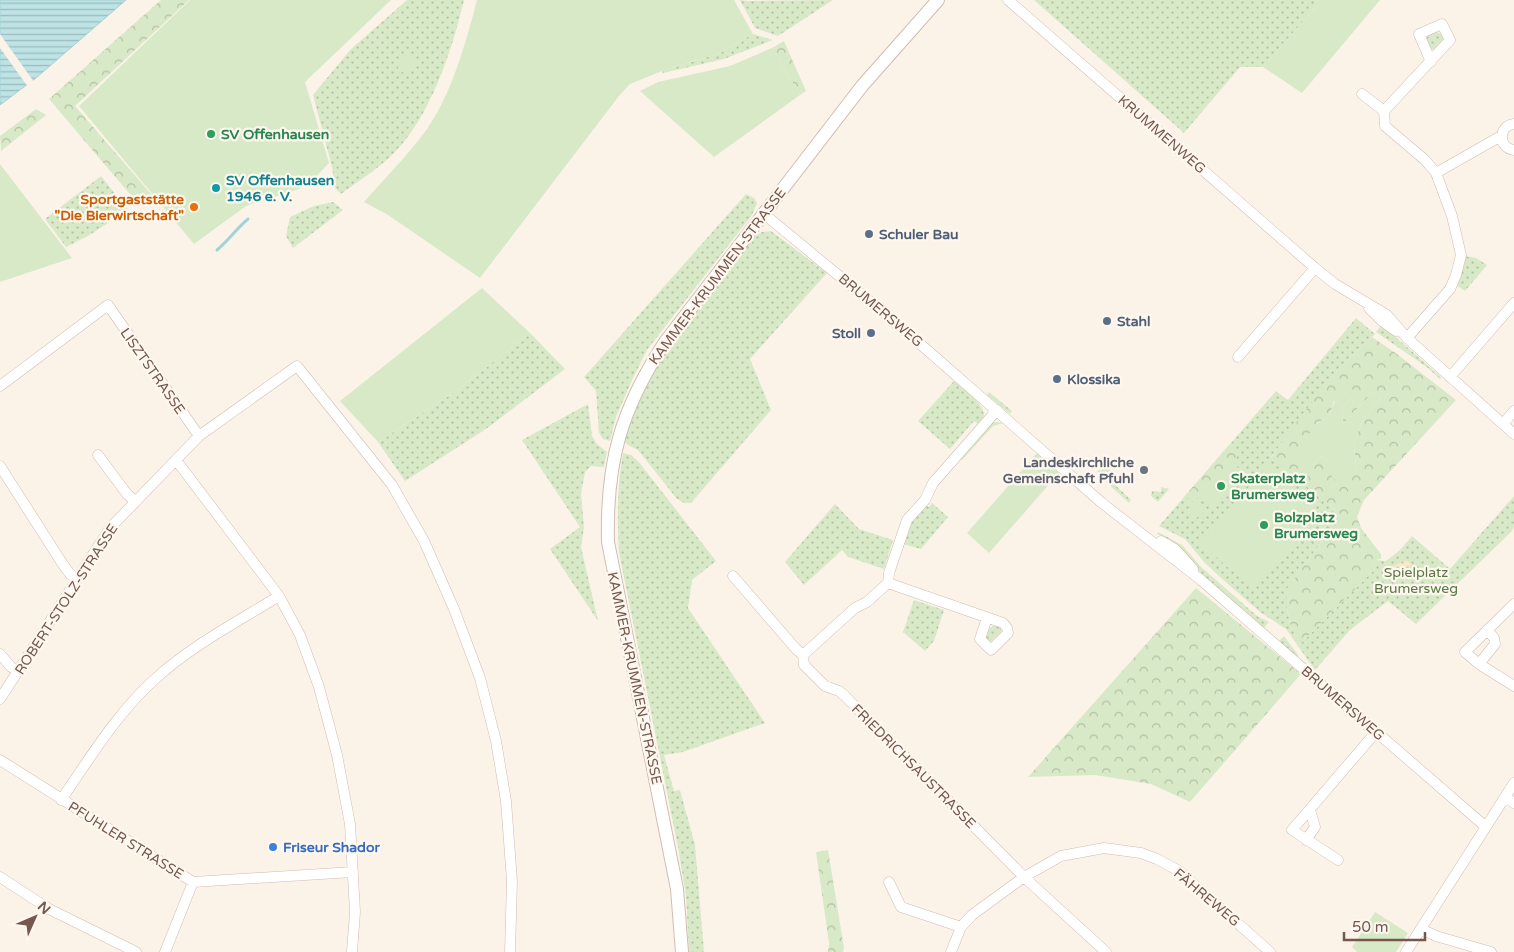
<svg xmlns="http://www.w3.org/2000/svg" width="1514" height="952" font-family="'Varela Round',sans-serif">
<style>
.grass{fill:url(#grass-dots)}
.forest{fill:url(#forest-crowns);fill-rule:evenodd}
.sand{fill:url(#sand-dots)}
.garden{fill:#d8e9c7}
.water{fill:url(#water-rules);stroke:#a3d3d7}
.pier{fill:#fcf3e8}
.lines{fill:none;stroke-linecap:round;stroke-linejoin:round}
.stream{stroke:#a3d3d7;stroke-width:3}
.minor-casing{stroke:#d0bcb1;stroke-width:11}
.tertiary-casing{stroke:#d0bcb1;stroke-width:14}
.minor{stroke:#fff;stroke-width:10}
.tertiary{stroke:#fff;stroke-width:12}
.leisure-dot{fill:#2e9e5b;stroke:#fef7ef;stroke-width:2}
.culture-dot{fill:#0f9aa8;stroke:#fef7ef;stroke-width:2}
.food-dot{fill:#e8710a;stroke:#fef7ef;stroke-width:2}
.service-dot{fill:#5c6f8a;stroke:#fef7ef;stroke-width:2}
.worship-dot{fill:#6b7280;stroke:#fef7ef;stroke-width:2}
.shop-dot{fill:#3f7fe0;stroke:#fef7ef;stroke-width:2}
.labels{text-anchor:middle;stroke-width:4.5;stroke-linejoin:round;paint-order:stroke}
.leisure-label{font-size:14px;font-weight:bold;fill:#27864d;stroke:#fef7ef;text-anchor:start}
.street-label{font-size:14px;fill:#75584d;stroke:#fef7ef}
.culture-label{font-size:14px;font-weight:bold;fill:#0d838f;stroke:#fef7ef;text-anchor:start}
.food-label{font-size:14px;font-weight:bold;fill:#c56008;stroke:#fef7ef;text-anchor:end}
.service-label{font-size:14px;font-weight:bold;fill:#4e5e75;stroke:#fef7ef;text-anchor:start}
.worship-label{font-size:14px;font-weight:bold;fill:#5b616d;stroke:#fef7ef;text-anchor:end}
.park-label{font-size:14px;fill:#597a45;stroke:#fef7ef}
.shop-label{font-size:14px;font-weight:bold;fill:#366cbe;stroke:#fef7ef;text-anchor:start}
</style>
<defs>
<pattern id="grass-dots" width="8" height="8" patternUnits="userSpaceOnUse" patternTransform="scale(1.25)"><rect width="8" height="8" fill="#d8e9c7"/><path d="M2 2h.1M6 6h.1" fill="none" stroke="#b4c0a4" stroke-width="1.8" stroke-linecap="round"/></pattern>
<pattern id="forest-crowns" width="20" height="18" patternUnits="userSpaceOnUse" patternTransform="scale(1.25)"><rect width="20" height="18" fill="#d8e9c7"/><path d="M2 6a3 3 0 1 1 6 0M12 15a3 3 0 1 1 6 0" fill="none" stroke="#b4c0a4"/></pattern>
<pattern id="sand-dots" width="8" height="8" patternUnits="userSpaceOnUse" patternTransform="scale(1.25)"><rect width="8" height="8" fill="#fae9c4"/><path d="M2 2h.1M6 6h.1" fill="none" stroke="#cfc0a1" stroke-width="1.8" stroke-linecap="round"/></pattern>
<pattern id="water-rules" width="6" height="5" patternUnits="userSpaceOnUse" patternTransform="scale(1.25)"><rect width="6" height="5" fill="#bde3e5"/><path d="M0 2.5h6" fill="none" stroke="#9ebbbc"/></pattern>
</defs>
<rect width="100%" height="100%" fill="#fcf3e8"/>
<path class="grass" d="M407 0H464C452 51 429 121 390 157 375 171 357 182 341 194L335 188 332 167 313 95 351 49Z
M740 0 748 1 833 0 778 36 755 28Z
M1034 0H1322L1263 67H1240L1184 133Z
M1435 31 1443 35 1444 39 1435 51C1430 49 1427 42 1427 37Z
M753 34 773 40 724 59 663 73 662 71 720 53Z
M101 176 128 210 88 236 66 247 45 219Z
M746 194 754 198 757 203 752 215 647 350 633 378 616 417 610 441 603 439 599 433 596 391 584 377Z
M333 202 343 210 293 248 286 236 290 217 314 206Z
M771 231 827 273 750 359 771 410 691 503H684L677 499 638 450 628 445 623 441C632 417 640 393 653 371 681 324 721 279 754 236L762 232Z
M1465 256 1476 258 1487 265 1465 291 1456 285 1460 278Z
M1356 318 1375 334 1338 369 1271 457 1336 510V522L1287 589V608L1291 627 1300 644 1375 569 1373 564 1376 560 1386 561 1400 550 1412 536 1450 569 1514 496V527L1511 532 1416 624 1388 601 1350 630 1315 670 1286 629 1260 612 1220 577 1205 563 1185 539 1159 526 1276 391 1288 400Z
M1382 325 1441 377 1440 379 1428 368 1376 332Z
M530 333 565 369 486 429 405 481 378 442 456 391Z
M954 381C962 388 989 406 983 418 982 420 979 422 978 424L974 421 950 449 918 421Z
M989 392 1012 411 1010 414 987 395Z
M588 404 592 436 597 444 607 452 604 467 591 466 585 472 581 494 584 527 581 547 598 621 550 549 580 527 522 440Z
M996 422 1003 423 993 426 962 460 960 458 991 423Z
M623 453 631 455 638 461 716 561 692 580 688 608 765 723 683 752 664 755 674 791 680 790 695 845 704 952H689L686 896 678 847 619 552C617 518 617 487 623 453Z
M1107 468 1114 473 1109 479 1131 500 1129 503 1105 481 1097 471Z
M1161 487 1169 489 1158 502 1151 496 1152 491 1161 492Z
M932 503 948 517 921 549 903 544 909 524 925 505 929 507Z
M835 504 859 529 893 540 884 569 848 557 842 550 804 585 785 562Z
M1158 532 1182 545 1201 567 1215 579 1257 616 1269 622 1263 629 1203 576 1179 547 1170 540 1157 534Z
M914 600 944 610 934 641 925 651 903 632Z
M995 625 1001 628V632L990 642 986 639 988 629Z
M1284 636 1298 655V658L1278 642Z"/>
<path class="forest" d="M161 0H189L75 106 152 195 140 206 49 99Z
M784 41 806 91 800 95 772 48Z
M36 109 46 115 1 151 0 136Z
M1372 337 1397 354 1456 400 1364 500 1357 517 1361 528 1381 554V559L1376 560 1373 564 1375 569 1300 644 1291 627 1287 608V589L1336 522V510L1271 458 1294 425 1338 369ZM1374 391 1381 397C1361 424 1349 434 1357 470L1331 463 1322 456 1313 465 1317 423 1329 417 1334 401 1352 398 1342 408 1343 424Z
M1232 442 1237 458 1234 465 1220 481 1212 484 1203 499 1183 498Z
M1196 588 1301 674 1190 802 1151 784 1095 775 1028 777Z
M828 850 844 948 843 952H828L829 943 816 852Z"/>
<path class="sand" d="M1404 561 1409 562 1411 564 1409 567 1399 575 1394 573 1393 566Z"/>
<path class="garden" d="M190 0H391L305 82 329 163 312 181 299 189 246 206 194 244 79 106Z
M477 0H734L753 34 720 53 662 71 630 84 619 96 480 278 388 215 364 202C385 178 408 155 427 129 452 93 466 42 477 0Z
M1322 0H1380L1302 93 1263 67Z
M772 48 800 95 714 157 640 91 658 82 730 66Z
M406 52 414 59 416 69 404 73C399 70 397 68 397 62Z
M0 164 72 258 0 282Z
M482 288 530 333 456 391 378 442 340 401Z
M1349 386 1354 391 1352 398 1342 408 1343 424 1374 391 1381 397C1361 424 1349 434 1357 470 1353 473 1349 478 1344 480 1333 485 1327 472 1331 463L1322 456 1313 465 1304 469C1284 463 1297 449 1306 439 1309 434 1313 427 1318 423 1321 421 1325 419 1329 417 1333 405 1337 392 1349 386Z
M1037 453 1059 473 989 553 967 533Z
M1234 465 1243 471 1230 489 1211 507 1203 499 1212 484 1220 480Z
M1268 465 1322 513 1254 590 1200 543Z
M1191 501 1200 504 1206 511 1195 519 1188 513Z
M1375 912 1408 933 1396 952H1357L1352 947Z"/>
<path class="water" d="M0 0H126L36 78 0 105Z"/>
<path class="pier" d="M0 34 34 82 28 87 0 48Z"/>
<g class="lines">
<path class="stream" d="M217 250C229 240 237 228 248 219"/>
<defs>
<path id="minor" d="M1008 0 1315 268 1335 284 1387 315 1407 338 1514 434
M1362 94 1384 111
M1514 124C1498 126 1498 148 1514 150
M1436 173 1501 136
M763 213 902 328 1102 503 1201 580 1486 827
M1369 308 1382 321 1396 331
M1407 338 1450 289 1456 275 1461 255 1452 216 1436 173 1425 160 1385 126 1384 111 1450 40 1442 24 1419 34 1431 62
M1238 357 1315 268
M1450 377 1514 303
M0 386 108 305 199 436
M1503 424 1514 411
M98 455 127 494 135 501
M176 460 279 596 300 635 319 687 337 755 350 824 355 912 352 952
M0 466 62 563 70 574 76 578
M1161 541 1175 549 1193 569
M733 576 796 649 803 655 804 665 825 686 839 691 844 695 1024 877 1106 952
M888 583 1003 623 1007 628 1008 633 991 650 980 639 987 618
M1514 604 1465 652 1479 664 1514 686
M0 654 11 667 18 671
M803 655 855 608 867 602 888 583 889 573 907 520 925 500 933 483 997 410
M1479 664 1495 644 1494 638 1487 630
M0 699 110 528 199 436 297 366 392 485 424 541 454 609 480 678 496 741 506 801 512 881 510 952
M0 760 193 882 353 872
M1505 797 1514 803
M61 800C90 758 117 713 155 679 191 646 237 622 279 596
M1306 840 1315 827 1310 810
M1338 860 1292 830 1376 732
M0 877 49 909 136 952
M889 882 901 907 961 927
M1421 929 1436 936 1491 952
M165 952 193 882
M951 952 961 927 972 915 1024 877 1061 856 1104 848 1141 853 1157 859 1179 871 1270 952
M1406 952 1514 783"/>
<path id="tertiary" d="M682 952 677 889 608 542C606 462 621 409 665 342L862 86 938 0"/>
</defs>
<use href="#minor" class="minor-casing"/>
<use href="#tertiary" class="tertiary-casing"/>
<use href="#minor" class="minor"/>
<use href="#tertiary" class="tertiary"/>
</g>
<g class="leisure-dot">
<circle cx="211" cy="134" r="5"/>
<circle cx="1221" cy="486" r="5"/>
<circle cx="1264" cy="525" r="5"/>
</g>
<circle class="culture-dot" cx="216" cy="188" r="5"/>
<circle class="food-dot" cx="194" cy="207" r="5"/>
<g class="service-dot">
<circle cx="869" cy="234" r="5"/>
<circle cx="1107" cy="321" r="5"/>
<circle cx="871" cy="333" r="5"/>
<circle cx="1057" cy="379" r="5"/>
</g>
<circle class="worship-dot" cx="1144" cy="470" r="5"/>
<circle class="shop-dot" cx="273" cy="847" r="5"/>
<g class="labels">
<g class="leisure-label">
<text x="221" y="139">SV Offenhausen</text>
<text x="1231" y="483">Skaterplatz<tspan x="1231" dy="16">Brumersweg</tspan></text>
<text x="1274" y="522">Bolzplatz<tspan x="1274" dy="16">Brumersweg</tspan></text>
</g>
<g class="street-label">
<text transform="translate(1162 134) rotate(41)" y="5">KRUMMENWEG</text>
<text transform="translate(717 276) rotate(-53)" y="5">KAMMER-KRUMMEN-STRASSE</text>
<text transform="translate(881 310) rotate(40)" y="5">BRUMERSWEG</text>
<text transform="translate(153 371) rotate(55)" y="5">LISZTSTRASSE</text>
<text transform="translate(66 599) rotate(-57)" y="5">ROBERT-STOLZ-STRASSE</text>
<text transform="translate(635 678) rotate(78)" y="5">KAMMER-KRUMMEN-STRASSE</text>
<text transform="translate(1343 703) rotate(41)" y="5">BRUMERSWEG</text>
<text transform="translate(914 766) rotate(45)" y="5">FRIEDRICHSAUSTRASSE</text>
<text transform="translate(126 840) rotate(32)" y="5">PFUHLER STRASSE</text>
<text transform="translate(1207 897) rotate(40)" y="5">FÄHREWEG</text>
</g>
<g class="culture-label">
<text x="226" y="185">SV Offenhausen<tspan x="226" dy="16">1946 e. V.</tspan></text>
</g>
<g class="food-label">
<text x="184" y="204">Sportgaststätte<tspan x="184" dy="16">"Die Bierwirtschaft"</tspan></text>
</g>
<g class="service-label">
<text x="879" y="239">Schuler Bau</text>
<text x="1117" y="326">Stahl</text>
<text x="861" y="338" text-anchor="end">Stoll</text>
<text x="1067" y="384">Klossika</text>
</g>
<g class="worship-label">
<text x="1134" y="467">Landeskirchliche<tspan x="1134" dy="16">Gemeinschaft Pfuhl</tspan></text>
</g>
<g class="park-label">
<text x="1416" y="577">Spielplatz<tspan x="1416" dy="16">Brumersweg</tspan></text>
</g>
<g class="shop-label">
<text x="283" y="852">Friseur Shador</text>
</g>
</g>
<g transform="translate(35 917) rotate(45)" stroke="#fef7ef" stroke-width="4" paint-order="stroke">
<path d="M0-4L9 19L0 12L-9 19Z" fill="#75584d"/>
<text y="-8" font-size="14" font-weight="bold" text-anchor="middle" fill="#75584d">N</text>
</g>
<path d="M1344 932v8h81v-8" fill="none" stroke="#75584d" stroke-width="2.5"/>
<text x="1352" y="932" font-size="15" fill="#75584d" stroke="#fef7ef" stroke-width="4" paint-order="stroke">50 m</text>
</svg>
